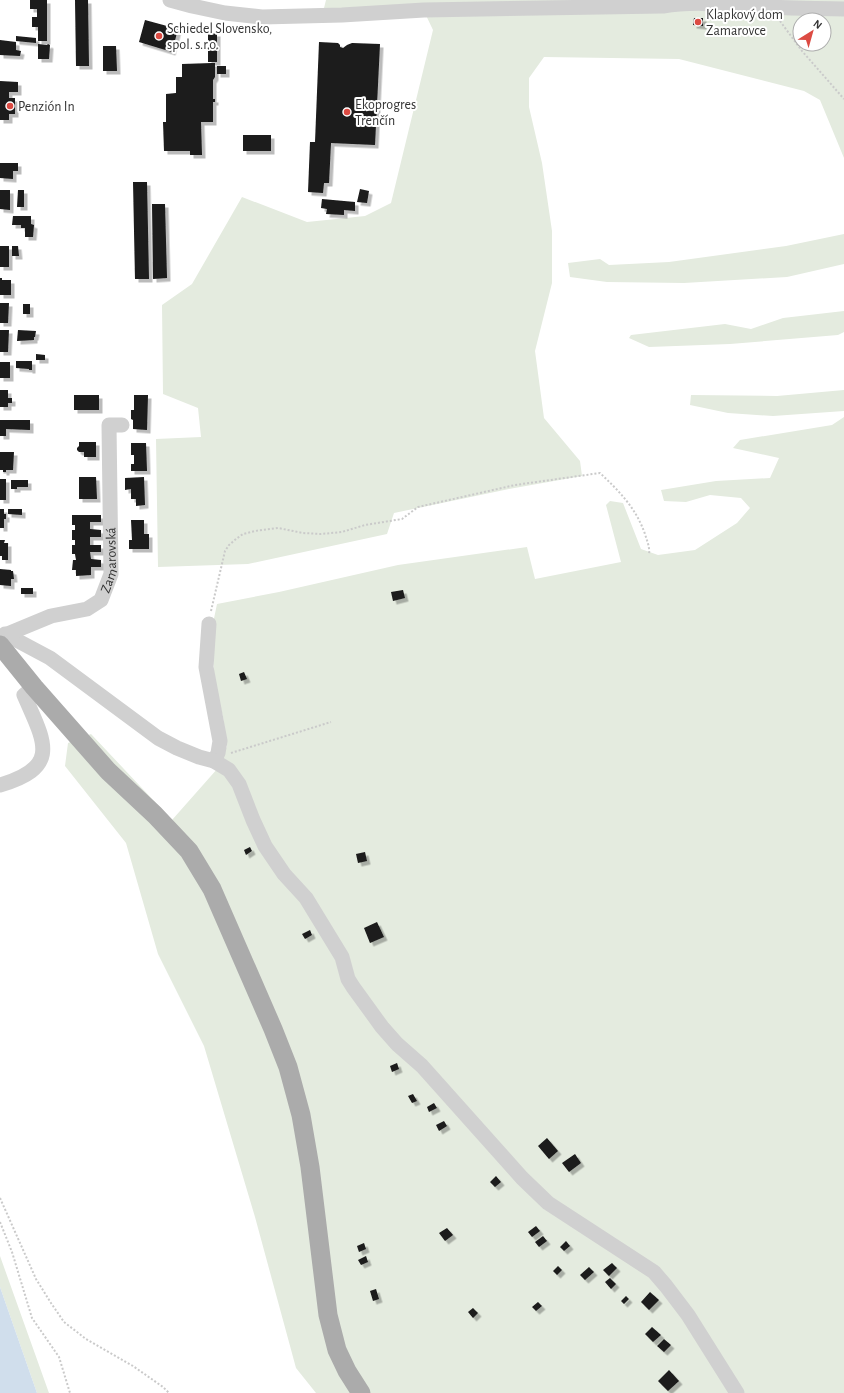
<svg xmlns="http://www.w3.org/2000/svg" width="844" height="1393" font-family="'Alegreya Sans',sans-serif">
<style>
.green{fill:#e4ebdf;fill-rule:evenodd}
.water{fill:#d0deec}
.building{fill:#1a1a1a;filter:url(#shadow)}
.lines{fill:none;stroke-linecap:round;stroke-linejoin:round}
.path{stroke:#cacaca;stroke-width:2;stroke-dasharray:2 2;stroke-linecap:butt}
.minor{stroke:#d0d0d0;stroke-width:15}
.major{stroke:#ababab;stroke-width:19}
.poi-dot{fill:#dc4b43;stroke:#fff;stroke-width:1.5}
.labels{text-anchor:middle;stroke-width:4;stroke-linejoin:round;paint-order:stroke}
.poi-label{font-size:14px;fill:#333;stroke:#fff;text-anchor:start}
.street-label{font-size:14px;fill:#333;stroke:#fff}
</style>
<defs>
<filter id="shadow"><feDropShadow dx="3.5" dy="3.5" stdDeviation="0" flood-color="#0004"/></filter>
</defs>
<rect width="100%" height="100%" fill="#fff"/>
<path class="green" d="M326 0H844V158L820 100 804 91 679 59 544 57 529 78V107L542 163 552 231V283L535 351 544 418 580 461 582 476 509 489 394 513 387 534 248 564 158 567 156 439 201 437 198 408 163 394 162 305 192 284 242 197 307 222 365 216 391 203 433 30 423 9 324 8ZM800 20H824V44H800Z
M844 234V264L787 277 684 283 607 282 570 277 568 263 600 259 609 265 669 262 786 246Z
M844 311V332L838 335 730 344 649 347 629 338 631 335 725 324 751 329 783 318Z
M844 390V411L773 416 728 413 690 405 691 395 777 396Z
M844 417V1393H316L296 1368 255 1217 204 1046 158 954 126 843 65 766 68 743 91 734 172 820 218 768 227 746 223 717 215 684 211 633 217 604 279 592 398 565 527 547 535 579 621 562 606 505 610 501 623 503 641 549 658 555 695 550 737 523 750 508 741 498 710 495 686 502 664 501 661 490 716 481 770 478 779 458 733 448 740 440 832 425Z
M0 1256 49 1393H37L0 1287Z"/>
<path class="water" d="M0 1287 37 1393H0Z"/>
<path class="building" d="M30 0H47V41H38V27H32V17H37V9H30Z
M75 0H88L89 66H76Z
M694 18H703V26L693 25Z
M145 20 178 29 172 52 139 42Z
M208 33H217V62H208Z
M16 36 36 38V43L16 41Z
M0 40 16 42V50L21 51 20 56 0 55Z
M319 42 338 43 340 45V47L343 48 347 45 352 43 380 44 375 145 331 143 329 183H324L323 193 308 192 310 142H315Z
M38 44 47 45 48 44 50 45 49 59H38Z
M103 46H116L117 71H103Z
M212 63H215V77L213 80V99H215V102H213V122H201L202 155H190V151H164L163 122H166V94L176 93V77H182V64Z
M217 66H226V74H217Z
M0 81 18 82V92H9V98H15V114H9V120H0Z
M243 135H271V151H243Z
M0 163H18V171H13V179L0 178Z
M133 182H147L149 279H135Z
M360 189 369 191 367 203 357 202Z
M0 190H10V210L0 209Z
M18 190H24V207H17Z
M322 199 355 202V211L344 210V215L326 214 327 209 321 208Z
M152 204H165L167 278 153 279Z
M13 216H31V224L34 225 33 237H25V228H21V225H12Z
M0 246H9V267H0Z
M12 246H18L19 256H12Z
M0 278H2V280H11V295H0Z
M0 303H9L8 323H0Z
M23 304H30V314H23Z
M0 330H9L8 352H0Z
M18 330 36 331 35 337H34V340L17 341Z
M36 354 45 355V360H36Z
M16 361H32V370H29V369L16 368Z
M0 362H10V378H0Z
M0 390H8V398H12V403H8V407H0Z
M74 395H99V410H74Z
M134 395H148L147 430 133 429V420L131 419V410H134Z
M0 420H30V430L6 429V436H0Z
M79 442H96V457H84V452H79L77 450V448L79 446Z
M131 443H146L147 471H131V464H134V455H131Z
M0 452H14L13 470H6V472H3V470H0Z
M79 477H96L97 499H79Z
M144 477 145 505 136 506V499H131V489L125 490V478Z
M0 479H6V500H0Z
M11 480H28V487H17V489H11Z
M0 509H4V514H6V519H4V528H0Z
M8 509H22V515L8 514Z
M72 515H101V522H90V529L101 530V537H90V545H101V552H90L91 559 101 560V567H91V575L76 576V570H72L73 560H76L75 554H72V545H75V540H72V530H75V525H72Z
M131 520H144V534H149V549H129V540H132Z
M0 540H5L4 543H8V560H2V556H0Z
M0 569 11 570V571H13L14 579H11V586L0 585Z
M21 588H33V594H21Z
M403 590 405 598 393 601 391 592Z
M244 672 247 679 241 681 239 674Z
M250 847 252 851 246 855 244 850Z
M365 852 367 861 358 863 356 854Z
M377 922 384 937 370 943 364 928Z
M310 930 312 935 305 939 302 934Z
M397 1063 399 1069 392 1072 390 1066Z
M413 1094 417 1101 412 1103 408 1096Z
M434 1103 437 1108 429 1112 427 1107Z
M444 1121 447 1126 439 1131 436 1125Z
M547 1138 558 1151 549 1159 538 1146Z
M575 1154 581 1163 569 1172 562 1163Z
M496 1176 501 1182 495 1187 490 1182Z
M536 1226 540 1231 532 1237 528 1232Z
M447 1228 453 1235 445 1241 439 1233Z
M543 1236 547 1241 539 1247 535 1242Z
M566 1241 570 1246 564 1251 560 1247Z
M364 1243 366 1249 359 1252 357 1246Z
M366 1256 368 1262 361 1265 358 1260Z
M612 1263 617 1268 609 1276 603 1270Z
M558 1266 562 1270 557 1275 553 1271Z
M589 1267 594 1272 585 1280 580 1275Z
M610 1278 616 1284 611 1289 605 1282Z
M376 1289 379 1299 373 1301 370 1291Z
M650 1292 659 1300 649 1310 641 1302Z
M626 1296 629 1299 624 1304 621 1301Z
M538 1302 542 1306 536 1311 532 1307Z
M473 1308 478 1313 473 1318 468 1312Z
M652 1327 661 1335 653 1342 645 1334Z
M664 1339 671 1345 664 1352 657 1346Z
M669 1370 679 1381 668 1391 658 1381Z"/>
<g class="lines">
<path class="path" d="M780 21 802 51 844 99
M211 611 225 551 229 545 236 539 243 534 255 531 278 528 303 533 321 534 342 532 365 525 402 519 418 507 515 485 600 473C619 491 636 508 645 534 647 541 650 547 649 555
M231 753 331 722
M0 1198 36 1279 51 1303 64 1322 86 1339 133 1366 163 1387 169 1393
M0 1222 12 1252 32 1318 59 1357 70 1393"/>
<g class="minor">
<path d="M170 0 192 6 225 13 262 17 342 15 424 10 663 6C699 0 737 6 773 7 797 9 820 8 844 9"/>
<path d="M209 624 206 667 220 741 218 753 214 761"/>
<path d="M5 634 50 658 158 738 177 748 199 757 214 761 229 770 239 784 253 820 265 846 284 874 306 898 342 957 348 979 353 987 382 1027 397 1044 422 1066 522 1178 548 1203 654 1272 666 1286 688 1315 737 1393"/>
<path id="s1" d="M0 637 51 616 87 609 101 600 111 574 109 425H122"/>
<path d="M0 785C62 767 44 741 24 695L34 687"/>
</g>
<path class="major" d="M0 645 34 687 108 771 155 815 189 851 212 889 273 1029 288 1067 301 1115 310 1167 328 1315 337 1350 347 1371 361 1393"/>
</g>
<g class="poi-dot">
<circle cx="698" cy="22" r="4"/>
<circle cx="159" cy="36" r="4"/>
<circle cx="10" cy="106" r="4"/>
<circle cx="347" cy="112" r="4"/>
</g>
<g class="labels">
<g class="poi-label">
<text x="706" y="19">Klapkový dom<tspan x="706" dy="16">Zamarovce</tspan></text>
<text x="167" y="33">Schiedel Slovensko,<tspan x="167" dy="16">spol. s.r.o.</tspan></text>
<text x="355" y="109">Ekoprogres<tspan x="355" dy="16">Trenčín</tspan></text>
<text x="18" y="111">Penzión In</text>
</g>
<g class="street-label">
<text dy="5" stroke="none"><textPath href="#s1" startOffset="150">Zamarovská</textPath></text>
</g>
</g>
<g transform="translate(812 32) rotate(37)"><circle r="19" fill="#ffffff" stroke="#adadad"/>
<path d="M0-3L7 15L0 10L-7 15Z" fill="#dc4b43"/>
<text y="-6" font-size="11" font-weight="bold" text-anchor="middle" fill="#333333">N</text>
</g>
</svg>
